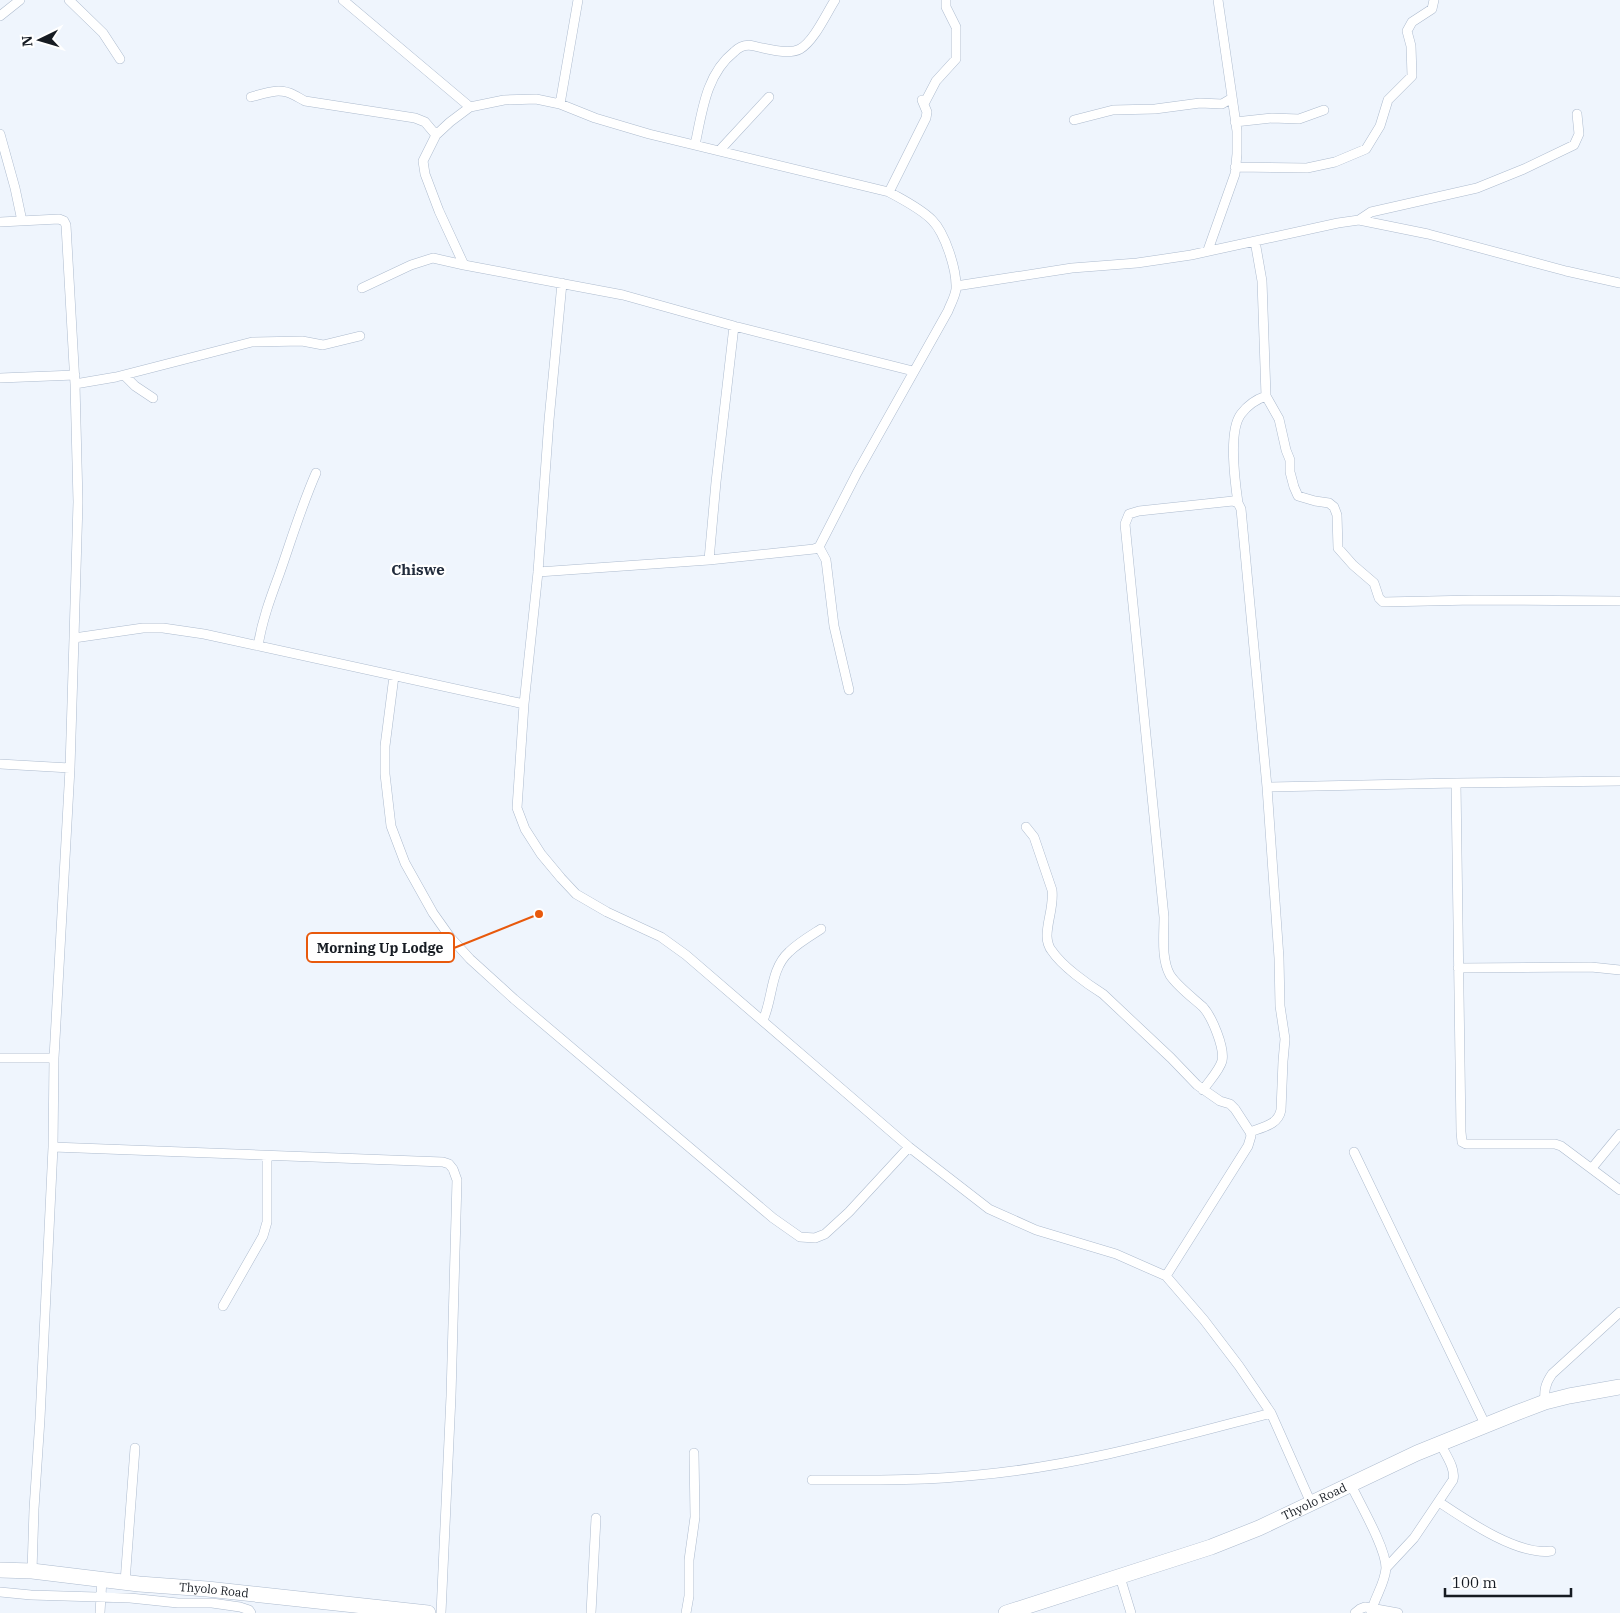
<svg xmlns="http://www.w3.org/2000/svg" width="1620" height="1613" font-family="'IBM Plex Serif',serif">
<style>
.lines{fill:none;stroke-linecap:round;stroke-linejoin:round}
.street-casing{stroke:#adbbce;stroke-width:10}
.highway-casing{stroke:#adbbce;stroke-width:16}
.street{stroke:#fff;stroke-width:9}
.highway{stroke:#fff;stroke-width:15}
.labels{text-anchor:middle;stroke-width:4.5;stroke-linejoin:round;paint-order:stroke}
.street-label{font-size:12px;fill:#161b22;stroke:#fff}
.quarter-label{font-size:15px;font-weight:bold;fill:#212b3b;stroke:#fff}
.leader{fill:none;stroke:#e8590c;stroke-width:2}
.callout-dot{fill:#e8590c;stroke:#fff;stroke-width:2}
.callout{fill:#fff;stroke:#e8590c;stroke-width:2}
.callout-label{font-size:14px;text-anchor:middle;font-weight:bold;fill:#161b22}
</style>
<rect width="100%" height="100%" fill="#eff5fd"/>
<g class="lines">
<defs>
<path id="street" d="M69 0 103 33 120 59
M343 0 470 107
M0 16 20 0
M251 97C266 93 279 87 294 95 298 97 301 99 305 101L415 118 425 122 436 135
M560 104 578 0
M924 104 936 81 956 59V27L946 7V0
M1074 120 1113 110 1155 109 1200 103 1222 104 1232 98
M1235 122 1272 118 1299 119 1324 110
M0 134 15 188 22 221
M695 145C702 112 706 74 734 52 740 46 746 44 754 46 766 49 789 55 800 49 814 41 826 14 835 0
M719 151 769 97
M1235 167 1307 168 1335 162 1366 149 1380 126 1388 100 1412 76 1411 46 1407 31 1412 22 1432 9 1434 0
M889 192 926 118 927 112 922 100
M1359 220 1371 212 1477 188 1524 169 1574 145 1579 134 1577 114
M0 222 59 219 64 221 66 225 75 384 78 502 74 638 70 768 54 1058 53 1147 40 1419 34 1509 32 1571
M1255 241 1262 281 1266 396 1279 419 1286 450 1290 460V472L1294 487 1298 496 1315 501 1329 503 1334 507 1337 515 1338 548 1353 565 1374 583 1379 598 1383 602 1474 600 1620 601
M1208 250 1235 174 1237 154V131L1218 0
M562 283 549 420 538 572 524 704 517 808 525 829 541 854 561 878 576 894 607 912 661 937 686 955 909 1147 989 1209 1036 1230 1116 1254 1166 1276 1204 1320 1239 1366 1271 1413 1311 1503
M956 286 1072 268 1137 263 1191 255 1338 223 1359 220 1428 234 1566 271 1620 283
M362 288 411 265 433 258 464 265
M124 375 135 386 153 398
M0 378 75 375
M75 384 116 377 252 342 302 341 323 345 360 336
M1238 503C1235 482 1228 431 1241 414 1247 406 1257 399 1266 396
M819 547 826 560 834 626 849 690
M709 560 716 482 734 326
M538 572 709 560 814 549 819 547 857 473 948 311C951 303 955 297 956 289 957 270 945 233 932 220 920 208 903 200 889 192L649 134 595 118 560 104 536 99 504 100 470 107 450 122 436 135 423 161 425 174 439 211 464 265 623 295 734 326 913 371
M74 638 143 628H163L204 634 524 704
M258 646C262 621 270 599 279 575 291 541 301 507 316 473
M394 676 385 746V774L391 826 405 863 433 913 450 937 470 959 514 999 773 1218 800 1237 815 1238 825 1234 849 1212 909 1147
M0 764 70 768
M1456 783 1461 1132 1462 1142 1466 1144H1555L1561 1146 1620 1190
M1267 787 1456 783 1620 781
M1026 827 1034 837 1052 890C1054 906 1047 921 1047 936 1047 941 1049 948 1052 951 1062 966 1087 984 1103 994L1171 1058 1197 1085 1220 1101 1230 1104 1235 1109 1250 1132 1251 1136 1248 1146 1166 1276
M1458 968 1591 967 1620 970
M763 1020C773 999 770 969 789 952 798 943 810 936 821 929
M0 1058H54
M1203 1090C1209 1081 1219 1071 1222 1061 1225 1048 1212 1017 1203 1007 1193 998 1177 986 1170 975 1161 959 1164 935 1164 917L1125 524 1129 514 1139 511 1233 501 1238 503 1241 509 1267 787 1279 958 1280 1006 1285 1039 1283 1061 1281 1110C1278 1125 1263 1127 1250 1132
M53 1147 443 1162 449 1164 453 1169 457 1180 451 1396 441 1613
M1354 1152 1485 1424
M1592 1168 1620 1134
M223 1306 263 1236 267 1222V1156
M1545 1402C1544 1391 1545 1384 1552 1374L1620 1312
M812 1480C867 1480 923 1481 978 1475 1078 1466 1175 1438 1271 1413
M1351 1485C1360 1504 1386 1548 1386 1568 1385 1584 1374 1598 1371 1613
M1439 1502C1466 1520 1518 1556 1551 1551
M1386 1568 1414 1538 1453 1480C1456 1468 1445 1454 1440 1443
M1120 1577 1131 1613
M125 1582 135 1448
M0 1592 31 1595 130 1598 178 1603H212L240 1607 249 1610 251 1613
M100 1613 102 1579
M591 1613 596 1518
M686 1613 689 1596V1560L695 1517 694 1453
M1355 1613 1360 1609 1365 1607 1398 1613"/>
<g id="highway">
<path id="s1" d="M0 1570 32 1571 139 1584 207 1589 428 1613"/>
<path id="s2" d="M1006 1613 1211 1547 1259 1528 1417 1453 1516 1413 1545 1402 1569 1396 1620 1387"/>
</g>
</defs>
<use href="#street" class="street-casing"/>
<use href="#highway" class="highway-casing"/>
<use href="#street" class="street"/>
<use href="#highway" class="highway"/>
</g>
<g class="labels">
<g class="street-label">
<text dy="4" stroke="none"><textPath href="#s2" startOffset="328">Thyolo Road</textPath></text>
<text dy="4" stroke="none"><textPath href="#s1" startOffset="215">Thyolo Road</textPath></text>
</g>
<g class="quarter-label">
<text x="418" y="575">Chiswe</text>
</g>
</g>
<path class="leader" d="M539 914L454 948"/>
<circle class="callout-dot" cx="539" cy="914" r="5"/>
<rect class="callout" x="307" y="933" width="147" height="29" rx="5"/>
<g class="callout-label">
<text x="380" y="953">Morning Up Lodge</text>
</g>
<g transform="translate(40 40) rotate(265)" stroke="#ffffff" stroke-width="4" paint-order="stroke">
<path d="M0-4L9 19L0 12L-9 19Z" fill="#161b22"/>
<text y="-8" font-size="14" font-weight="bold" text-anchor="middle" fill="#161b22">N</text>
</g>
<path d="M1445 1588v8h126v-8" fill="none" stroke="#161b22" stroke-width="2.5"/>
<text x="1452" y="1588" font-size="15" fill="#161b22" stroke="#ffffff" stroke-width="4" paint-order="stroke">100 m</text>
</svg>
